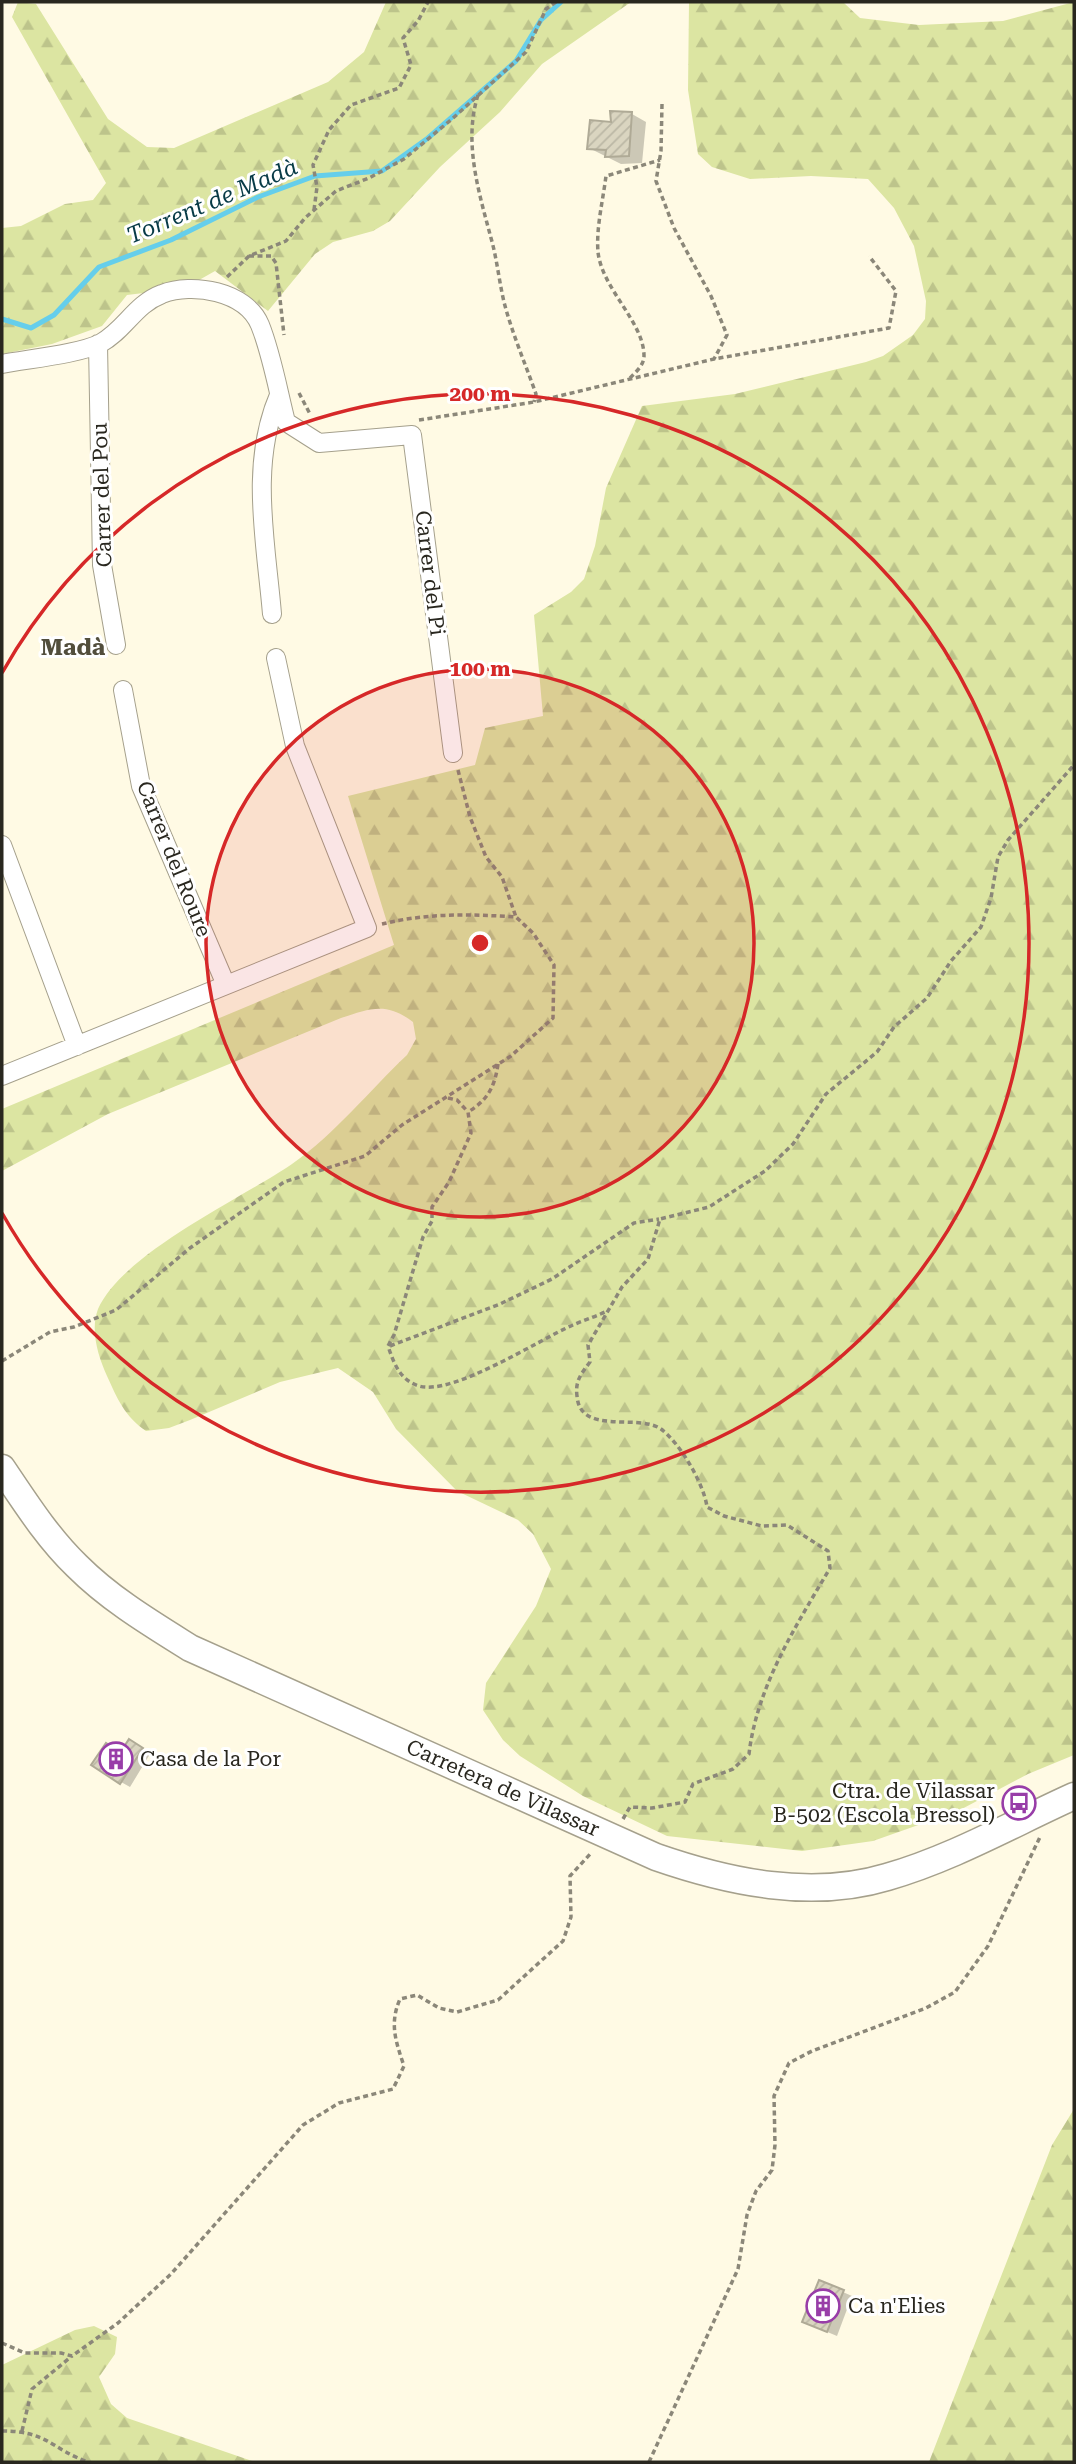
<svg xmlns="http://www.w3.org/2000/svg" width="1076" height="2464" font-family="'Roboto Serif',serif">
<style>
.forest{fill:url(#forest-firs)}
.shadow{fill:#0003}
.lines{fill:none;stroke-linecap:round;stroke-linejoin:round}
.stream{stroke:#65ceeb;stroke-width:5}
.building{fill:url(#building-hatch);stroke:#afaa96;stroke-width:2}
.street-casing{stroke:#a5a08c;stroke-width:20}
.secondary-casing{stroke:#a5a08c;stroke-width:29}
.path{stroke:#8b8779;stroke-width:3.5;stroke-dasharray:5 3.5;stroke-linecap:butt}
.street{stroke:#fff;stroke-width:18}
.secondary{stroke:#fff;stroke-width:26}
.ring{fill:none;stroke:#d62828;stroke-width:3.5}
.labels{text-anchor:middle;stroke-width:6;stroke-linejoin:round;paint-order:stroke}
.street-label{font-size:21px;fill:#29271f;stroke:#fff}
.poi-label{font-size:21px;fill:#29271f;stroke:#fff;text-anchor:start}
.water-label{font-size:23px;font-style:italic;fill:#073a46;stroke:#fff}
.neighbourhood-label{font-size:23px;font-weight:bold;fill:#524e3c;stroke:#fff}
.centre{fill:#d62828;stroke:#fff;stroke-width:3.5}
.ring-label{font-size:21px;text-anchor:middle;font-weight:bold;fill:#d62828;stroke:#fff;stroke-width:6;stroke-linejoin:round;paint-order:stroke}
</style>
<defs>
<pattern id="forest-firs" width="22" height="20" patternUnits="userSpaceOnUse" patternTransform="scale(1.75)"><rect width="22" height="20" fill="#dce5a2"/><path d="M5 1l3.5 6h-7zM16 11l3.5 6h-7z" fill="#bdc48b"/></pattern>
<pattern id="building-hatch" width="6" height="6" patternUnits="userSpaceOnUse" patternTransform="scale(1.75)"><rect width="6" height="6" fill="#dad5c0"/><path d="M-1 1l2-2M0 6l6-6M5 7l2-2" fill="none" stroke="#bbb7a5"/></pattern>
</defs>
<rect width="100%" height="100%" fill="#fffae4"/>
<path class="forest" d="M18 2 36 4 108 119 147 147 174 148 328 82 364 52 386 2H631L542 64 500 112 440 167 390 221 373 231 333 242 315 254 268 311 215 271 185 288 127 295 102 326 52 344 2 354V228L21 226 65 204 93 200 106 183 12 17Z
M689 2H843L860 18 919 25 1003 21 1074 2V1755L1028 1774 958 1811 873 1841 802 1851 667 1836 583 1796 520 1756 503 1740 483 1710 486 1683 536 1606 551 1569 533 1534 518 1520 457 1491 396 1429 373 1392 338 1368 280 1382 190 1420 169 1428 146 1431C125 1417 117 1398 107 1376 98 1356 90 1330 98 1309 123 1253 241 1199 292 1164 335 1134 369 1091 407 1055L416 1039 413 1022C387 1002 371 1008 341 1018L108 1114 2 1171V1109L394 945 348 796 475 765 485 728 543 716 534 615 571 592 584 579 595 546 606 488 642 406 735 394 866 362 883 356 913 335 925 319 926 301 914 246 894 208 868 179 811 176 750 179 712 167 698 154 688 90Z
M1074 2109V2462H929L1052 2145Z
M94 2326 117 2337 115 2354 99 2377 111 2404 127 2418 255 2462H2V2365L75 2330Z"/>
<path class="shadow" d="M612 113 632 114 646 122 642 163 621 164 589 148 613 124Z
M129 1742 150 1754 130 1787 121 1782V1754Z
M820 2282 852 2296 837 2336 813 2326Z"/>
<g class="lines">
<path class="stream" d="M2 319 31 328 54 315 99 267 171 240 258 197 315 176 382 171 428 138 516 61 541 20 561 2"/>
</g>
<path class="building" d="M610 111 632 112 629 156 605 157 606 150 587 149 590 120 611 122Z
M129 1739 143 1748 120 1784 91 1765 106 1743 120 1753Z
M819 2280 844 2290 827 2332 802 2322Z"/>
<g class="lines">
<defs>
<path id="street" d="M98 344 102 565 116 645
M2 364C27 359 80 354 101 343 125 330 135 304 162 294 192 282 246 291 260 325 272 355 278 391 286 422L319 443 412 435 453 753
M272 614C266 542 249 464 279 395
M123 690 141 786 226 985
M2 845 77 1046
M2 1076 367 928 295 746 276 658"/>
<path id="secondary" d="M2 1468C25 1502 47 1537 77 1566 110 1599 150 1623 190 1648L656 1857C728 1882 811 1900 887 1877 953 1858 1012 1824 1074 1796"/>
</defs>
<use href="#street" class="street-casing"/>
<use href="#secondary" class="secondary-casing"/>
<path class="path" d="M478 95C463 142 479 193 491 238 497 259 499 281 504 302 512 333 525 363 536 394L534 402
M662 104 661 151 656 181 674 228 711 296 727 335 714 359
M314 210 317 187 313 165 329 130 351 105 399 88 411 65 403 38 418 21 428 2
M249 256H271L276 263 284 335
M227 277 249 256 286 241 305 218 336 191 369 178 404 159 452 119 526 52 546 9 556 2
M630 378C636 372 644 365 644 356 644 322 602 289 598 252 596 228 603 200 606 176L660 160
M299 393 310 414
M419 420 534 402 714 359 889 328 896 291 869 256
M458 770 470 817 486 857 502 877 516 917
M498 1064C495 1086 488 1100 468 1112L471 1133 449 1182 432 1207V1221L423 1237 394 1335 388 1346C394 1364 400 1380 419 1386 453 1396 540 1339 573 1325 584 1320 595 1317 607 1311
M448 1098 457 1100 468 1112
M390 1346 500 1304 552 1279 634 1223 659 1219
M2 1361 50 1332 74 1327 116 1310 190 1248 284 1182 365 1156 402 1125 511 1056 553 1018 554 965 533 933 516 917C470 914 427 913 382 924
M623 1819 630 1807 652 1808 685 1802 693 1784 733 1769 749 1754C757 1686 796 1626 830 1568L828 1551 787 1525 762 1526 724 1516 707 1507C704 1484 680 1443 661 1429 638 1413 580 1436 577 1396 575 1381 581 1374 590 1362L588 1345 622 1287 648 1259 660 1219 709 1207 765 1171 793 1144 826 1094 877 1052 894 1027 927 998 951 961 981 927 991 898 998 857 1008 840 1074 765
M2 2343 25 2353H61L72 2356 118 2323 171 2274 303 2125 339 2103 393 2089 404 2066C396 2042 389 2024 400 1999L417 1995 439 2008 457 2012 498 2000 563 1941 571 1917 570 1876 592 1852
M2 2431C48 2431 51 2449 88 2462
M22 2431 32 2389 72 2356
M649 2462 738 2269 747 2215 756 2191 772 2170 775 2145 774 2096 789 2063 812 2051 926 2008 955 1992 988 1946 1040 1837"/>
<use href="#street" class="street"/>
<use href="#secondary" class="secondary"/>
</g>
<circle cx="480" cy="943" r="274" fill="#d62828" fill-opacity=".12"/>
<g class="ring">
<circle cx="480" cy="943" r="274"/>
<path d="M2 673A549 549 0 1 1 2 1213"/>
</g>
<defs>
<symbol id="building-ring" viewBox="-11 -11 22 22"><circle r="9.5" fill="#fff" stroke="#983da8" stroke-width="1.5"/><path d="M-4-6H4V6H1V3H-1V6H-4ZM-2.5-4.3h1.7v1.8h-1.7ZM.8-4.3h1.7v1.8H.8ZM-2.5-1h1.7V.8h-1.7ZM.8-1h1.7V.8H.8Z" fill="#983da8"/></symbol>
<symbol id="bus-ring" viewBox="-11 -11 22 22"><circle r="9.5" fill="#fff" stroke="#983da8" stroke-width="1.5"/><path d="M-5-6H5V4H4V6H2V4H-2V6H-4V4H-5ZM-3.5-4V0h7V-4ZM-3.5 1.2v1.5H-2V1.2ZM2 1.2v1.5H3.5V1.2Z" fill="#983da8"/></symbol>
</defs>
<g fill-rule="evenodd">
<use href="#building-ring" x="97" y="1740" width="38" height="38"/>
<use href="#bus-ring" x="1000" y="1784" width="38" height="38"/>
<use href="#building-ring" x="804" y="2287" width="38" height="38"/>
</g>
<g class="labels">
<g class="street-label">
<text transform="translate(102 495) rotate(-92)" y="7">Carrer del Pou</text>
<text transform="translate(430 573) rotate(83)" y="7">Carrer del Pi</text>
<text transform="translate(174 859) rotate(68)" y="7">Carrer del Roure</text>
<text transform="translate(503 1788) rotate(24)" y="7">Carretera de Vilassar</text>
</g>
<g class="poi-label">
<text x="140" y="1766">Casa de la Por</text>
<text x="995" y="1798" text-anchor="end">Ctra. de Vilassar<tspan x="995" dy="24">B-502 (Escola Bressol)</tspan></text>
<text x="848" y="2313">Ca n'Elies</text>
</g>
<g class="water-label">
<text transform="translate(212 201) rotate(-23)" y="8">Torrent de Madà</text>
</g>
<g class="neighbourhood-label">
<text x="73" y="655">Madà</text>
</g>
</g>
<circle cx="480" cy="943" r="10" class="centre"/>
<g class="ring-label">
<text x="480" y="401">200 m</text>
<text x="480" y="676">100 m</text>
</g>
<rect width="1076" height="2464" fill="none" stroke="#29271f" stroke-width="7"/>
</svg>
